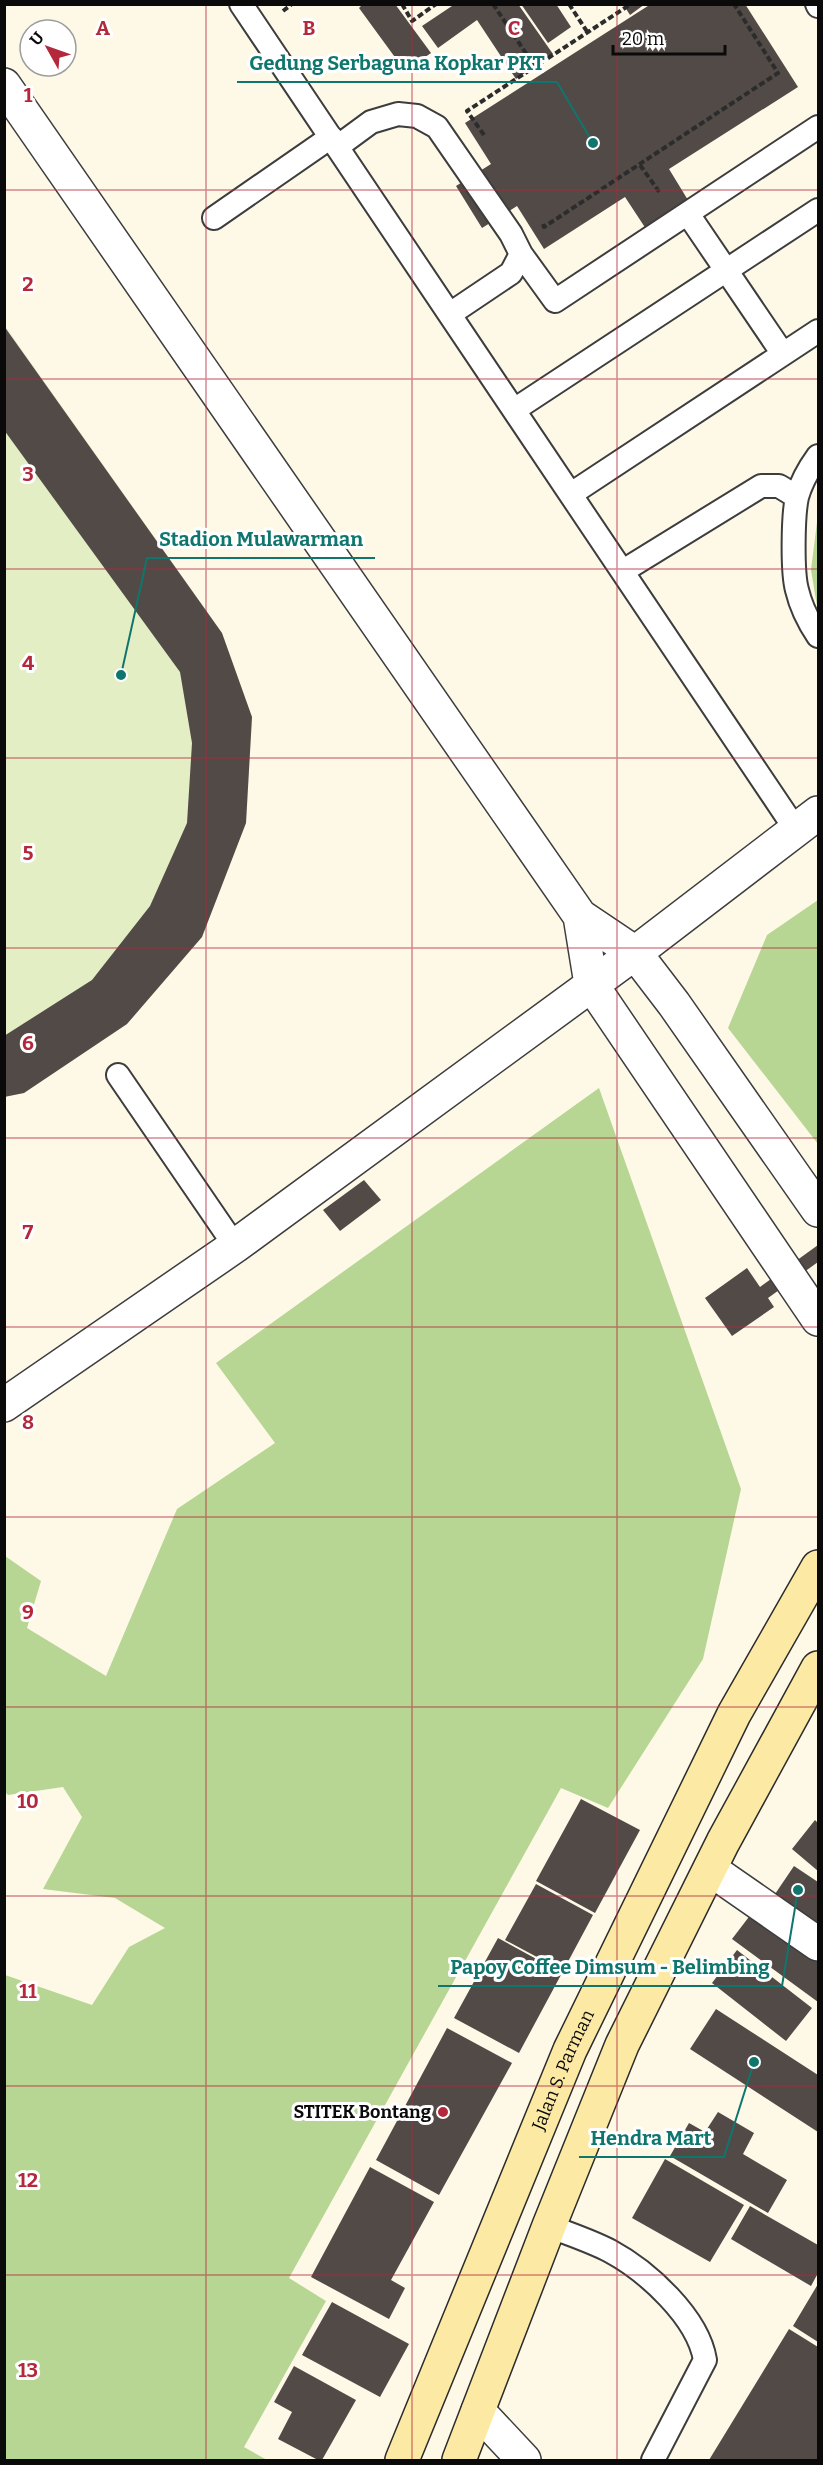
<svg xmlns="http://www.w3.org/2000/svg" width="823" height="2465" font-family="Bitter,serif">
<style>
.forest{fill:#b7d693}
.pitch{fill:#e3eec5}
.building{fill:#524a47}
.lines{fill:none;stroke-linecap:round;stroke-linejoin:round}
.lane-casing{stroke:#3d3d3d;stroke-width:26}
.street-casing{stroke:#3d3d3d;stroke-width:36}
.secondary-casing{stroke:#2c2c2c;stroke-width:36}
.path{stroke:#2c2c2c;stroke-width:4;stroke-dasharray:6 3;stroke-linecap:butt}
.lane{stroke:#fff;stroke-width:22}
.street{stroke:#fff;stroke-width:33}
.secondary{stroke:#fceaa4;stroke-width:33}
.grid{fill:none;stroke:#b3283b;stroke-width:1.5;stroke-opacity:0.55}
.poi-dot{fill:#b3283b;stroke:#fff;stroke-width:2}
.labels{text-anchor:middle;stroke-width:6;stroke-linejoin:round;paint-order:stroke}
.street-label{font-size:18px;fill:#0a0a0a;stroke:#fff}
.poi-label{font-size:18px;font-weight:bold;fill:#0a0a0a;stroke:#fff;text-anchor:end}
.grid-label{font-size:20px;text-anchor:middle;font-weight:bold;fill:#b3283b;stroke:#fff;stroke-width:6;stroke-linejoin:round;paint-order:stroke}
.leader{fill:none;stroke:#0f766e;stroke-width:2}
.callout-dot{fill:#0f766e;stroke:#fff;stroke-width:2}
.callout-label{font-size:20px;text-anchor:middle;font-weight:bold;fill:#0f766e;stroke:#fff;stroke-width:6;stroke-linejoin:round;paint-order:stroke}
</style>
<rect width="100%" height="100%" fill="#fef8e7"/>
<path class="forest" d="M818 514V612L811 570Z
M818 900V1144L728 1028 767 935Z
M599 1088 741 1489 703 1659 608 1808 561 1788 289 2278 326 2301 244 2447 267 2460H5V1975L92 2005 129 1947 165 1928 115 1898 43 1889 82 1817 63 1787 8 1795 5 1792V1556L41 1581 27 1628 106 1676 177 1509 275 1443 216 1363Z"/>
<path class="pitch" d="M5 326 222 633 252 717 246 823 202 937 127 1024 24 1093 5 1097Z"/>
<path class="building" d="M363 4H395L431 53 405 71 359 8Z
M455 4H518L553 54 516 79 477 20 438 48 422 26Z
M521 4H556L571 27 548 43Z
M623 4H645L630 15Z
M651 4H745L798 87 669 169 691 205 648 232 625 197 544 249 517 206 482 228 456 186 491 164 465 123Z
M4 326 222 633 252 717 246 823 202 937 127 1024 24 1093 4 1097V1036L92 980 150 906 187 823 192 743 180 672 4 430Z
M364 1180 381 1200 340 1231 323 1210Z
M818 1245V1262L768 1298 774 1307 732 1336 705 1298 747 1268 760 1287Z
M581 1799 640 1830 595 1913 536 1881Z
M815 1820 818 1823V1871L792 1849Z
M794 1866 818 1882V1929L773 1897Z
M536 1884 593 1915 563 1971 505 1940Z
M758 1905 818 1950V2002L732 1939Z
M498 1938 562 1973 519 2053 454 2018Z
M737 1950 812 2008 786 2041 712 1983Z
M716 2009 818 2075V2132L690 2049Z
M447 2028 512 2063 439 2195 376 2160Z
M718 2112 754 2133 743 2154 787 2180 768 2213 670 2156 689 2123 705 2132Z
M665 2159 744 2205 710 2262 632 2218Z
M370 2167 434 2202 391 2280 405 2288 389 2319 311 2277Z
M750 2206 818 2245V2273L811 2286 731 2239Z
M818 2284V2342L793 2326Z
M332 2302 409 2344 380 2397 302 2355Z
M789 2329 818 2347V2460H709Z
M294 2366 356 2400 322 2460H318L278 2439 292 2412 274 2402Z"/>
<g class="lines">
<defs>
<path id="lane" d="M241 4 796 830
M817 4 818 6
M337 147 371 122 398 114 417 116 437 127 511 234 521 254 511 273 450 314
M688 214 783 354
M214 218 331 137
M521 254 555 301 818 127
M514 410 818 210
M818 456C810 467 801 483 797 497 793 515 792 572 797 590 801 607 808 621 818 636
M571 494 818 331
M623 571 761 486H779L797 497
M118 1075 235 1246
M549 2226C569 2234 591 2241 610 2251 647 2271 698 2317 705 2360L653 2460"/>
<path id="street" d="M4 85 580 916
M818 1210 674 1004 635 953 580 916 591 984 818 1319
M4 1405 235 1246 635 953 818 813
M710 1869 818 1944
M478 2411 524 2460"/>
<g id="secondary">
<path id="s1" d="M402 2460 570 2050 734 1714 818 1567"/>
<path d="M459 2460 549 2226 622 2045 723 1842 818 1668"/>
</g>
</defs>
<use href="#lane" class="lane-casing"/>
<use href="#street" class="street-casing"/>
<use href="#secondary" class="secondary-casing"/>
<path class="path" d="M402 4 412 21 436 4
M493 4 535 67
M569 4 588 33
M283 11 292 4
M484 135 467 111 631 4
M640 165 660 193
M543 224 544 227 778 73 734 4"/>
<use href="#lane" class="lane"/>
<use href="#street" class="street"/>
<use href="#secondary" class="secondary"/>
</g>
<path class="grid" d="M206 4V2460M412 4V2460M617 4V2460M4 190H818M4 379H818M4 569H818M4 758H818M4 948H818M4 1138H818M4 1327H818M4 1517H818M4 1707H818M4 1896H818M4 2086H818M4 2275H818"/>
<circle class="poi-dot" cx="443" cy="2112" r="6"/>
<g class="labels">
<g class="street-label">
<text dy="6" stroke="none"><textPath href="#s1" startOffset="422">Jalan S. Parman</textPath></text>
</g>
<g class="poi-label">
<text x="431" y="2118">STITEK Bontang</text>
</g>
</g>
<g class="grid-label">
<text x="103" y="35">A</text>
<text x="309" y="35">B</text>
<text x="514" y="35">C</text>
<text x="28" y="102">1</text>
<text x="28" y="291">2</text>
<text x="28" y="481">3</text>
<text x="28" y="670">4</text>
<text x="28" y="860">5</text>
<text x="28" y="1050">6</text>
<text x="28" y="1239">7</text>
<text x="28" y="1429">8</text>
<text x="28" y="1619">9</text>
<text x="28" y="1808">10</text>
<text x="28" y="1998">11</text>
<text x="28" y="2187">12</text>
<text x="28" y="2377">13</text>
</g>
<path class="leader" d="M593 143L557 82H237M121 675L147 558H375M798 1890L782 1986H438M754 2062L724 2157H579"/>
<g class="callout-dot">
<circle cx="593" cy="143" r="6"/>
<circle cx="121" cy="675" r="6"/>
<circle cx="798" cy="1890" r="6"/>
<circle cx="754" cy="2062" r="6"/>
</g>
<g class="callout-label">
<text x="397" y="70">Gedung Serbaguna Kopkar PKT</text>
<text x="261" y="546">Stadion Mulawarman</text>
<text x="610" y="1974">Papoy Coffee Dimsum - Belimbing</text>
<text x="651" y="2145">Hendra Mart</text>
</g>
<rect width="823" height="2465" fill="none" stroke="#0a0a0a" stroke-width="12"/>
<g transform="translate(48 48) rotate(310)"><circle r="28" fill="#ffffff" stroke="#9d9d9d" stroke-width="1.5"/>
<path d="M0-4.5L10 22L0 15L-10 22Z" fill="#b3283b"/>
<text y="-9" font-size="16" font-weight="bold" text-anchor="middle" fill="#0a0a0a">U</text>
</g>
<path d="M613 45v9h112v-9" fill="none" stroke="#0a0a0a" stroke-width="3"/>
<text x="622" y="45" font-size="18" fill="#0a0a0a" stroke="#ffffff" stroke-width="4.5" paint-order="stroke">20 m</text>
</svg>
